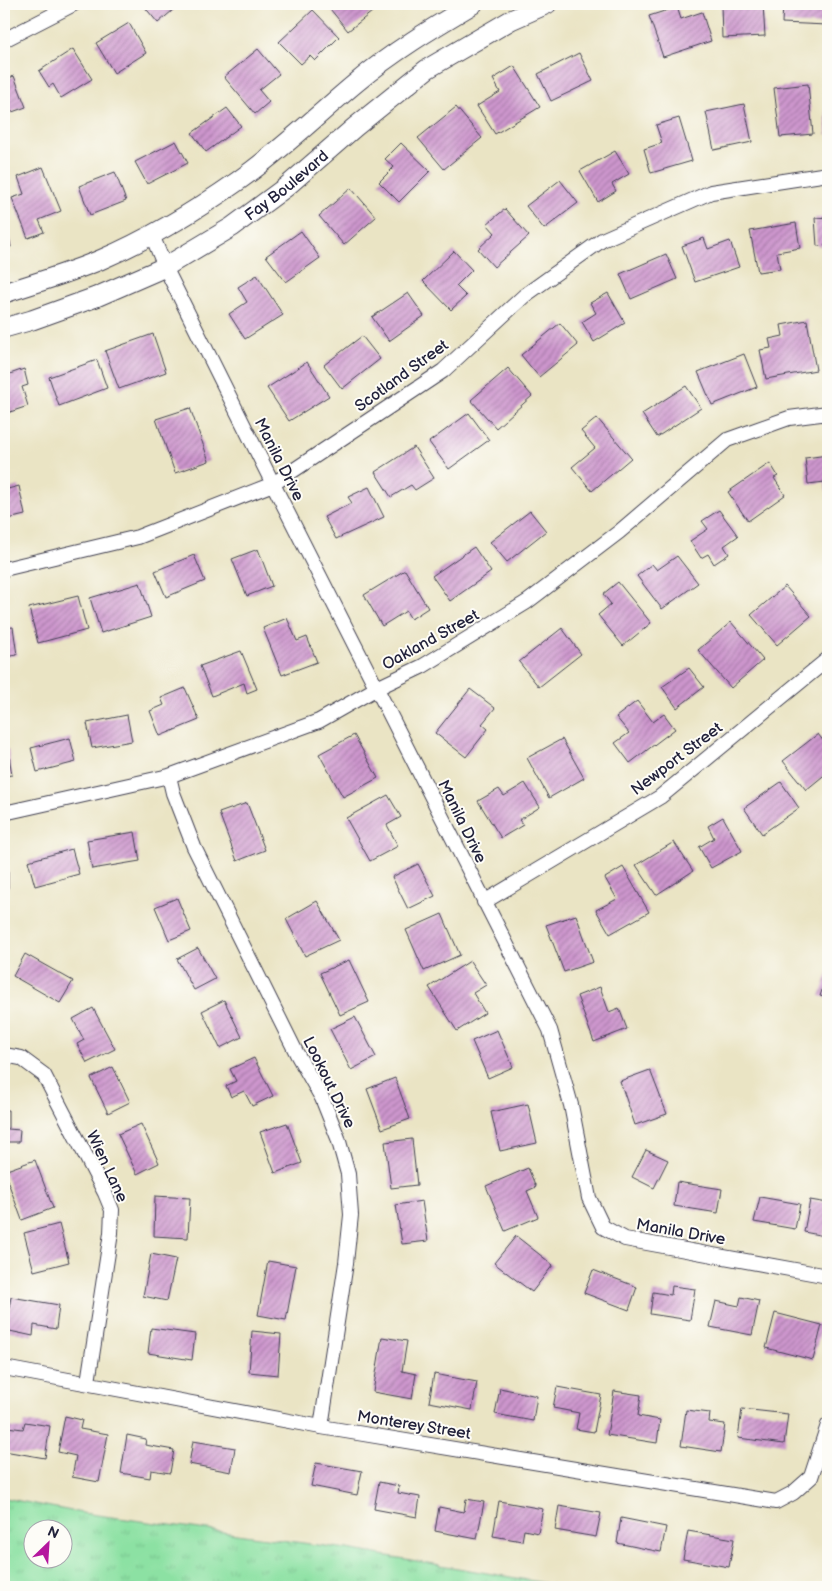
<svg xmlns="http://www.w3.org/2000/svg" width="832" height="1591" font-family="'Balsamiq Sans',sans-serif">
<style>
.grass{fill:url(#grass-tufts);stroke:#57826f;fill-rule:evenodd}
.building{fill:url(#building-hatch)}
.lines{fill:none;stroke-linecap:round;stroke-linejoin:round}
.minor-casing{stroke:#403f50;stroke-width:16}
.secondary-casing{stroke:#403f50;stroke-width:21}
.minor{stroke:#fff;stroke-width:14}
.secondary{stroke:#fff;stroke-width:19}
.labels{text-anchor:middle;stroke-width:4;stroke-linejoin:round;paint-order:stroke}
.street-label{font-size:16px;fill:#22223b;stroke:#fdfcf7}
</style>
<defs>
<pattern id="grass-tufts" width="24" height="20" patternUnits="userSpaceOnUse" patternTransform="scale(1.25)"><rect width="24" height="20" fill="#8ce1a3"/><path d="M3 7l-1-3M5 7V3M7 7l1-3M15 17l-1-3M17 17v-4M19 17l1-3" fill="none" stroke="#78c18d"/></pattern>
<pattern id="building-hatch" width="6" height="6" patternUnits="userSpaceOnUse" patternTransform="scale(1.25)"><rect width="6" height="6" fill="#cd96cd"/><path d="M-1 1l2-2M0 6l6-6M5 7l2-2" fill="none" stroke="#a67aa8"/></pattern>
</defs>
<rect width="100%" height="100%" fill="#fdfcf7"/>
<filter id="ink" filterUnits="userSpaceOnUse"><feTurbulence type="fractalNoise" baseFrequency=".02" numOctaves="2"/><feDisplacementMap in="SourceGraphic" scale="10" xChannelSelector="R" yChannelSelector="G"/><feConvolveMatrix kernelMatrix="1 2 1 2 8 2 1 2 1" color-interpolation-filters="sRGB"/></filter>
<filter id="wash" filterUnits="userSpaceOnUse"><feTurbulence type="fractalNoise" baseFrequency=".0096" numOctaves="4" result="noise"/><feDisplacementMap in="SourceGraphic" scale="20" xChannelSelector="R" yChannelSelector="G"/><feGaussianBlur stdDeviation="1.12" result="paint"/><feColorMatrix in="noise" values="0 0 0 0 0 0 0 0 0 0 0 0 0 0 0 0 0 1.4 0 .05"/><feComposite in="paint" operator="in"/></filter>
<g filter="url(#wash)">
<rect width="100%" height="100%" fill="#eae4c4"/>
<path class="grass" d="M4 1498 82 1513 347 1549 568 1587H4ZM32 1528H62V1558H32Z"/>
<g id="blocks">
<path class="building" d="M144 4H180L158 23 143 5Z
M326 4H382L348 31Z
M721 4H763L765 36 722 38Z
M783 4H828L827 25 782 23Z
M677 7 681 19 702 12 711 41 663 57 649 16Z
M313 10 339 37 315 61 310 56 301 64 279 42Z
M129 23 146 53 114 73 96 43Z
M73 49 92 79 61 98 53 84 49 87 39 71Z
M258 49 279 74 259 90 269 102 255 114 224 77Z
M579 53 593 81 551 101 538 74Z
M514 66 540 107 495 134 477 106 500 92 493 79Z
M14 76 26 107 4 115V80Z
M808 84 813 134 780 137 774 88Z
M826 103H828V134H826Z
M744 104 752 142 714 150 706 112Z
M456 107 482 138 444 169 418 138Z
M227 108 241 126 206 152 192 133Z
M679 118 692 161 651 173 644 149 662 143 656 125Z
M176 141 188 163 147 184 135 162Z
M401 143 430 171 399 202 379 182 394 167 385 159Z
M615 151 629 174 612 184 616 191 598 202 580 171Z
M43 167 61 211 39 220 44 232 28 238 12 198 24 194 18 177Z
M115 172 126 201 90 215 79 186Z
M560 180 578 203 544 229 526 206Z
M351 188 376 217 344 245 319 216Z
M505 209 529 236 494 267 478 249 495 233 487 224Z
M828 217V245L817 246 815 218Z
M6 221 11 247 4 248V222Z
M796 223 800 248 777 252 780 269 758 272 750 231Z
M301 231 320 258 286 282 266 256Z
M704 238 708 249 730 241 739 267 695 282 682 246Z
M454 251 472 270 456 286 466 296 451 310 423 281Z
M666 254 677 279 631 299 620 274Z
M257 275 283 315 245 339 229 314 247 302 238 287Z
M408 293 424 316 389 341 372 317Z
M608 293 625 323 594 342 582 322 596 313 590 303Z
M807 320 816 370 766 379 760 350 771 348 769 339 783 336 781 325Z
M560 323 578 345 539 377 521 355Z
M153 334 166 372 119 389 105 351Z
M362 336 380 359 342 389 324 365Z
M744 354 757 387 712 405 698 372Z
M97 360 107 388 59 406 49 377Z
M307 362 329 396 289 421 267 388Z
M508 368 532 396 496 428 471 400Z
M24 369 28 385 22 387 28 406 4 414V376Z
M686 386 701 408 657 437 642 414Z
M190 408 209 461 175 473 156 419Z
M469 413 489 440 449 469 429 442Z
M597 418 631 458 592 491 572 467 595 448 581 431Z
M414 447 434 478 415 490 411 485 391 497 375 472Z
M828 455V490L826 491 825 482 808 484 805 458Z
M770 463 778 476 774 478 785 495 748 521 728 492Z
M19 486 25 515 4 520V490Z
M369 487 384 517 336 539 324 517 352 503 348 497Z
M719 510 738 536 724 546 729 554 714 564 708 554 701 558 690 541 708 529 702 521Z
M530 511 546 531 507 562 490 542Z
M474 547 491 572 450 601 432 576Z
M258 549 272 586 247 596 232 559Z
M194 555 205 581 166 597 155 571Z
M677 556 698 583 662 609 637 576 652 564 657 570Z
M405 570 428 608 411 619 406 611 382 626 364 595Z
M618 582 651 623 623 646 598 615 611 604 603 594Z
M140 583 151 617 101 633 90 598Z
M785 586 811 616 777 645 751 615Z
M78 596 87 630 38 643 29 608Z
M287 618 297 641 307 637 317 662 282 675 263 628Z
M731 622 763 660 731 688 698 650Z
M13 627 17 655 4 657V628Z
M562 628 581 654 539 687 519 662Z
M241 651 257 689 247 693 244 683 212 696 200 666Z
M689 668 704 687 677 708 662 687Z
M185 688 199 720 160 736 150 711 164 705 161 698Z
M470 689 495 708 482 724 488 729 466 757 435 733Z
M637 701 653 722 664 714 675 729 630 763 615 743 629 733 616 717Z
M127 715 132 741 92 748 87 723Z
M818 734 828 747V772L806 790 783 761Z
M354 735 378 778 343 797 319 754Z
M70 738 76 762 37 772 31 748Z
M562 739 584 778 549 798 527 758Z
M8 749 12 775 4 776V750Z
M781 782 799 808 762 834 744 808Z
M525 783 540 807 519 820 523 825 501 838 478 801 499 789 504 796Z
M388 795 401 817 387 825 398 846 370 861 346 818Z
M247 803 265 850 237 861 219 813Z
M723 817 742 851 711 868 699 847 714 838 708 826Z
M135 832 140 861 92 869 87 840Z
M674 842 693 871 656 895 636 865Z
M72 849 79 874 35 886 28 861Z
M4 864H8V888H4Z
M418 864 435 896 408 909 392 877Z
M623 867 649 912 610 934 596 910 617 899 605 878Z
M177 898 191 931 169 940 155 907Z
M317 901 339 940 305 956 286 919Z
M442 914 460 955 424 971 406 930Z
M576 915 593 962 564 972 546 925Z
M198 948 215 979 194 990 177 959Z
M25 954 73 981 60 1003 13 976Z
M349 960 369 1002 340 1015 320 973Z
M470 961 486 985 473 993 485 1013 457 1031 429 987Z
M828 973V998L820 996Z
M600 987 609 1012 619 1008 627 1029 594 1042 577 996Z
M224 1000 242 1037 220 1048 202 1011Z
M93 1008 115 1049 87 1063 77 1044 84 1040 73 1019Z
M355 1017 376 1057 351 1070 330 1029Z
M497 1030 513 1067 488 1078 472 1041Z
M254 1058 273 1096 252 1106 244 1091 231 1097 226 1086 236 1081 230 1069Z
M113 1067 130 1102 108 1113 91 1078Z
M650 1070 667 1114 635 1125 620 1081Z
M395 1078 410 1119 382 1129 367 1089Z
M528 1104 537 1143 500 1151 491 1112Z
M4 1110H8V1129L20 1130 19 1142H4Z
M287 1123 302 1163 275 1173 260 1132Z
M141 1124 159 1163 137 1174 118 1134Z
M412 1139 417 1185 391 1188 385 1142Z
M646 1150 668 1160 654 1188 632 1177Z
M35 1160 53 1208 22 1220 4 1171Z
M528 1168 536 1187 527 1191 538 1217 505 1231 486 1186Z
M677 1182 722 1189 718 1213 674 1206Z
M155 1196 190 1198 188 1238 154 1236Z
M760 1197 800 1204 795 1229 754 1222Z
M810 1200 828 1203V1230L825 1229 824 1236 804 1232Z
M422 1201 428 1241 402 1244 396 1205Z
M59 1224 69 1262 34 1271 24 1233Z
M516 1236 553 1265 532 1292 494 1263Z
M151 1254 176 1259 167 1301 143 1296Z
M268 1261 296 1266 286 1320 258 1315Z
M593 1270 637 1287 629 1310 584 1293Z
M672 1286 695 1289 690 1320 650 1314 653 1292 671 1295Z
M11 1297 59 1305 56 1329 34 1325 33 1336 5 1330Z
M741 1297 759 1301 752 1335 710 1327 716 1301 739 1306Z
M775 1313 822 1325 813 1360 766 1348Z
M151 1328 195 1334 192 1360 148 1353Z
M252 1331 281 1334 278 1375 249 1372Z
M382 1337 407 1341 402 1371 416 1374 412 1399 373 1392Z
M434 1374 477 1382 472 1410 429 1402Z
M557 1387 601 1395 594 1432 576 1429 579 1413 553 1408Z
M500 1388 537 1396 533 1421 495 1414Z
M614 1391 641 1395 638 1416 660 1420 657 1443 607 1435Z
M742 1409 788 1414 784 1444 738 1438Z
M686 1410 710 1413 709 1422 725 1424 721 1452 681 1446Z
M65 1416 82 1420 80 1429 108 1434 99 1482 72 1477 76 1456 58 1452Z
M25 1422 50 1426 45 1458 4 1451 7 1427 23 1429Z
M127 1435 146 1439 145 1445 174 1450 170 1473 151 1470 150 1478 121 1473Z
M193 1441 235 1448 231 1472 189 1464Z
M316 1463 362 1471 357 1495 311 1486Z
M379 1482 399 1486 398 1493 420 1497 417 1517 374 1509Z
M466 1499 484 1502 477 1539 435 1531 439 1507 464 1512Z
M499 1501 543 1509 538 1533 524 1530 522 1541 493 1536Z
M559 1506 601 1513 596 1537 555 1530Z
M621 1518 666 1527 661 1552 617 1543Z
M688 1531 734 1539 729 1567 683 1559Z"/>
</g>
</g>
<g filter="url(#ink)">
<use href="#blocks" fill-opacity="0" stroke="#403f50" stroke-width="1"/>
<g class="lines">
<defs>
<path id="minor" d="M4 40 74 4
M152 235 165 267 273 484 550 1030 571 1105 589 1198 603 1227 625 1239 828 1276
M4 569 138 537 273 484 443 371 524 296 602 240 711 192 828 174
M169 776 173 793 194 847 297 1054 322 1098 338 1138 348 1174 351 1215 346 1263 321 1427
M4 813 169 776 319 721 377 688 423 666 527 602 619 532 727 440 789 418 828 413
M484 902 660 797 828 659
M4 1055 21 1058 44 1075 105 1193 112 1210 111 1233 88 1382
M4 1368 321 1427 776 1502 793 1493 811 1477 828 1425"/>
<g id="secondary">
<path d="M4 293C36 283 69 273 100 260 149 239 194 212 238 181 280 152 317 115 357 82 391 53 434 27 473 4"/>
<path id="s1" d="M4 328 32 320 96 297 165 267 232 227 286 187 355 127 427 69 511 20 547 4"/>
</g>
</defs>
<use href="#minor" class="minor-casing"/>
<use href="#secondary" class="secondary-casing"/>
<use href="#minor" class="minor"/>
<use href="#secondary" class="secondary"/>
</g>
</g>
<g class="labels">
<g class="street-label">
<text dy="6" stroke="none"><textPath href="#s1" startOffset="319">Fay Boulevard</textPath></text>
<text transform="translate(401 375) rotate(-36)" y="6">Scotland Street</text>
<text transform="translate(280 459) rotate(63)" y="6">Manila Drive</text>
<text transform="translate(430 639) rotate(-29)" y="6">Oakland Street</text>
<text transform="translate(676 758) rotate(-37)" y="6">Newport Street</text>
<text transform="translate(463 821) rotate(64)" y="6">Manila Drive</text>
<text transform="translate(330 1082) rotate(64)" y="6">Lookout Drive</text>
<text transform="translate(108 1166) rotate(65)" y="6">Wien Lane</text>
<text transform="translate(681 1231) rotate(10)" y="6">Manila Drive</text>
<text transform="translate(414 1424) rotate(9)" y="6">Monterey Street</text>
</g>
</g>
<rect width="832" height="1591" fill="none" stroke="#fdfcf7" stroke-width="20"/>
<g transform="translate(48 1544) rotate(25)"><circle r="24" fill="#fdfcf7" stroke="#a5a5ac"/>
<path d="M0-4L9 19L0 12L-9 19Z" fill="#b5179e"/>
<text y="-8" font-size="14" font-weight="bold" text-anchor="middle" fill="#22223b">N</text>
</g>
</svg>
